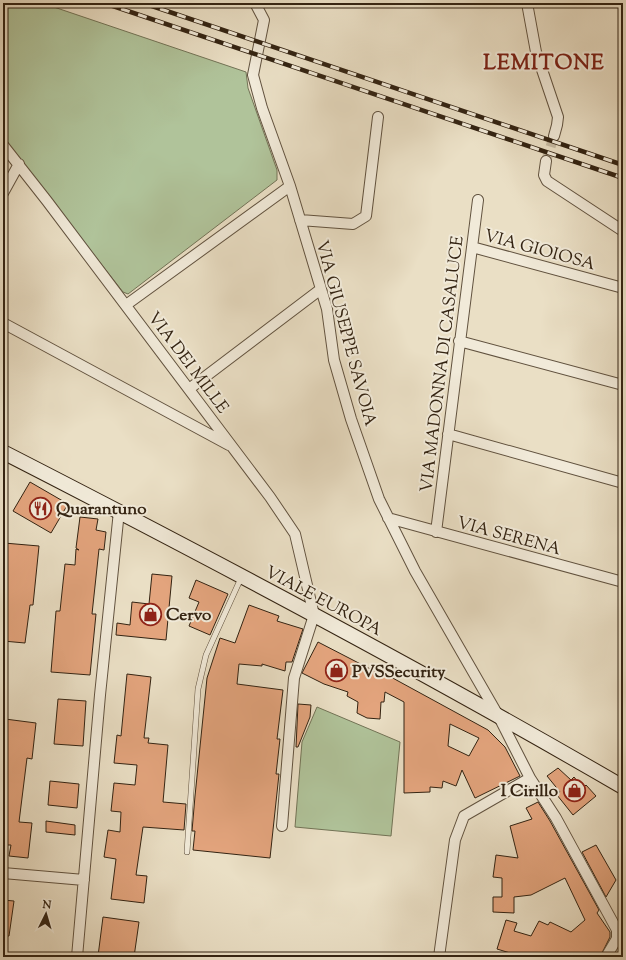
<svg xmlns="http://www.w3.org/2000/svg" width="626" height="960" font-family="'Sorts Mill Goudy',serif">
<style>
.green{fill:#b0c39a;stroke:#727356}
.building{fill:#e3a47d;stroke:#332312;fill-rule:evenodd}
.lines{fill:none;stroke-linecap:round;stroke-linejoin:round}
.minor-tunnel{stroke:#c5b9a1;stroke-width:10;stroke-dasharray:10 5;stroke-linecap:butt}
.service-casing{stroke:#61523f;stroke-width:6}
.minor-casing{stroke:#61523f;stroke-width:12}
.secondary-casing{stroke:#332312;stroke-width:16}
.service{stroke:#f1ead9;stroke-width:5}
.minor{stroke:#f1ead9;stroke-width:10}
.secondary{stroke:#f1ead9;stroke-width:14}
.rail-casing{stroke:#332312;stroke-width:4.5}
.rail{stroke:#f1ead9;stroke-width:3;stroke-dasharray:9;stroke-linecap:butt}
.labels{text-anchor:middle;stroke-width:4;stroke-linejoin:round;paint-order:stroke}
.street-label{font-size:17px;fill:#332312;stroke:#f1ead9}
.poi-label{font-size:17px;font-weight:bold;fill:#332312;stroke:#f1ead9;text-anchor:start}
.district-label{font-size:21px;font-weight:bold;letter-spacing:1px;fill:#7a1f14;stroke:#f1ead9}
</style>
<rect width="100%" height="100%" fill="#eadfc5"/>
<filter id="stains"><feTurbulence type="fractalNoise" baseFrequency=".005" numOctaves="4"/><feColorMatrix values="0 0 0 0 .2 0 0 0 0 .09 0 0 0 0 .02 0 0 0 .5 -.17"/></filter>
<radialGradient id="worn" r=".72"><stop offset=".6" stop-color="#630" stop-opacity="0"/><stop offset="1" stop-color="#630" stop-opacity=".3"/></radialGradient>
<path class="green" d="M3 3H42L246 72 248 88 277 170V180L128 294 123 292 3 138Z
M317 707 400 742 391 836 295 827 302 742Z"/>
<path class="building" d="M30 482 68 504 51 533 13 511Z
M80 517 98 519 96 530 106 532 104 550 99 549 92 614H96L90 675 51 672 56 611H60L65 564 75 565 76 549 79 550 76 548Z
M4 543 39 546 33 605H30L25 643 3 641Z
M152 574 172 576 166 640 116 635 117 623 130 625 132 602 149 604Z
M196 580 228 594 210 635 189 626 199 602 189 598Z
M249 605 279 616 277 621 303 629 292 662H286L285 671 262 664V666L239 664 237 684 283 690 277 739H280L276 774H279L270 858 193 850 195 831H192L195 796 207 678 220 638 235 643Z
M318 642 378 673V670L488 730 505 747 520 776 475 798 462 770 456 786 443 781 442 788 430 787V792L404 793V702L385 692 384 702H381L380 719 367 718 357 713 358 702 347 696 348 692 324 684 302 673ZM450 724 479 738 469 756 448 746Z
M127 674 151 677 144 738H149L148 743 168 745 163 802 186 804 184 830 143 827 136 875 147 876 144 903 111 899 116 859 104 857 108 830 120 832 121 812 111 811 114 783 135 785 137 765 114 763 117 735 121 736Z
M58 699 86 701 83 746 54 744Z
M298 704 311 705 310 717 298 747H296Z
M5 719 36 723 32 759 27 758 19 822 32 823 28 858 9 856 11 845H3V735Z
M558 768 571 780 574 777 583 788 586 785 596 796 573 815 557 795 560 792 547 776Z
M50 781 79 784 77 808 48 805Z
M538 802 550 821 599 910 597 913 610 932V937L600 957H523L497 949 506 920 517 923 514 931 531 936 539 921 548 925 550 922 571 932 585 920 565 878 531 895 514 897V913L493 912V897H502V878L493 877 496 855 518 858 510 826 532 819 526 808Z
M46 821 75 825V835L46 832Z
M596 845 616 880 606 897 582 852Z
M3 900 14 901 9 936H3Z
M103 917 139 922 134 957 98 956Z"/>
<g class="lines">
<path class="minor-tunnel" d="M546 161 554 136"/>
<defs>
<path id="service" d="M187 852 198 689 206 655 241 578"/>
<path id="minor" d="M255 3 264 20 253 75 262 108 290 186 321 289 327 309 334 360 351 419 379 499 415 571 499 717 530 778 556 818 617 930V940L623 943
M527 3 536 52 558 117 557 125 554 136
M3 145 47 201 270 497 295 534 314 615 294 678 282 826
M546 161 544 175 547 181 623 231
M3 193 19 164
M300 220 353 224 366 216 378 117
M472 247 623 288
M126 305 290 186
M3 323 229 445
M459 341 623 385
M189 389 321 289
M448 434 623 483
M388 518 623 582
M436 532 478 200
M3 873 84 880
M77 957 100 695 119 511
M439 957 455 840 464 816 530 778
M606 957 619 935"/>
<path id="secondary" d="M3 452C212 559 420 669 623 787"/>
</defs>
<use href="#service" class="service-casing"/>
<use href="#minor" class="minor-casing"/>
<use href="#secondary" class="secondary-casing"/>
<use href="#service" class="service"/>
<use href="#minor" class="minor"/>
<use href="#secondary" class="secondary"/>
<defs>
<path id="rail" d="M104 3 623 178
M143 3 623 165"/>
</defs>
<use href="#rail" class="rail-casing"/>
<use href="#rail" class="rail"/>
</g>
<defs>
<symbol id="restaurant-ring" viewBox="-11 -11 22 22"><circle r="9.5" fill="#f1ead9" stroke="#8f2418" stroke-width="1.5"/><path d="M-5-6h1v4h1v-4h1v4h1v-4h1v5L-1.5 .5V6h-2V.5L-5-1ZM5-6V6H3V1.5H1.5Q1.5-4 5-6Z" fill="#8f2418"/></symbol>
<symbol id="shop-ring" viewBox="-11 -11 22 22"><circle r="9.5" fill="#f1ead9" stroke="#8f2418" stroke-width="1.5"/><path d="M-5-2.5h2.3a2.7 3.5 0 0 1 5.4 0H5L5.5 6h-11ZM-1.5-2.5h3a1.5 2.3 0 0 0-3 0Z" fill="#8f2418"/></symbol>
</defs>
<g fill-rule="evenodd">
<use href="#restaurant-ring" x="28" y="496" width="25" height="25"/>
<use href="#shop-ring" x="138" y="602" width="25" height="25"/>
<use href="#shop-ring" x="324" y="658" width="25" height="25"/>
<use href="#shop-ring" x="562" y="778" width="25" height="25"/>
</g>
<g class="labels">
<g class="street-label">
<text transform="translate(540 249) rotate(15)" y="6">VIA GIOIOSA</text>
<text transform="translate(347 333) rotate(75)" y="6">VIA GIUSEPPE SAVOIA</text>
<text transform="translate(189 362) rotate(53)" y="6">VIA DEI MILLE</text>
<text transform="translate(441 364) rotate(-83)" y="6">VIA MADONNA DI CASALUCE</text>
<text transform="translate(509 535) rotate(15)" y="6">VIA SERENA</text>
<text transform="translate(324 600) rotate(28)" y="6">VIALE EUROPA</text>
</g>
<g class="poi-label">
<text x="56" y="514">Quarantuno</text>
<text x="166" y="620">Cervo</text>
<text x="352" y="677">PVSSecurity</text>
<text x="558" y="796" text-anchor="end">I Cirillo</text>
</g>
<g class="district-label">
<text x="544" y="69">LEMITONE</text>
</g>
</g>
<rect width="626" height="960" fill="none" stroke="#eadfc5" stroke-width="16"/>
<rect x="4" y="4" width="618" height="952" fill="none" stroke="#332312" stroke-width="2"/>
<rect x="8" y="8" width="610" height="944" fill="none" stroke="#332312"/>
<g transform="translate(46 914) rotate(5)" stroke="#f1ead9" stroke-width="3" paint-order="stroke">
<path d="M0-3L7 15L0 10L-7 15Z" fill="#332312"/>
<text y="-6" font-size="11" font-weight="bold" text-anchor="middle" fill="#332312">N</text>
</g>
<rect width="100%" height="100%" filter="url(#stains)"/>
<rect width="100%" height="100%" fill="url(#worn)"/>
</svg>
